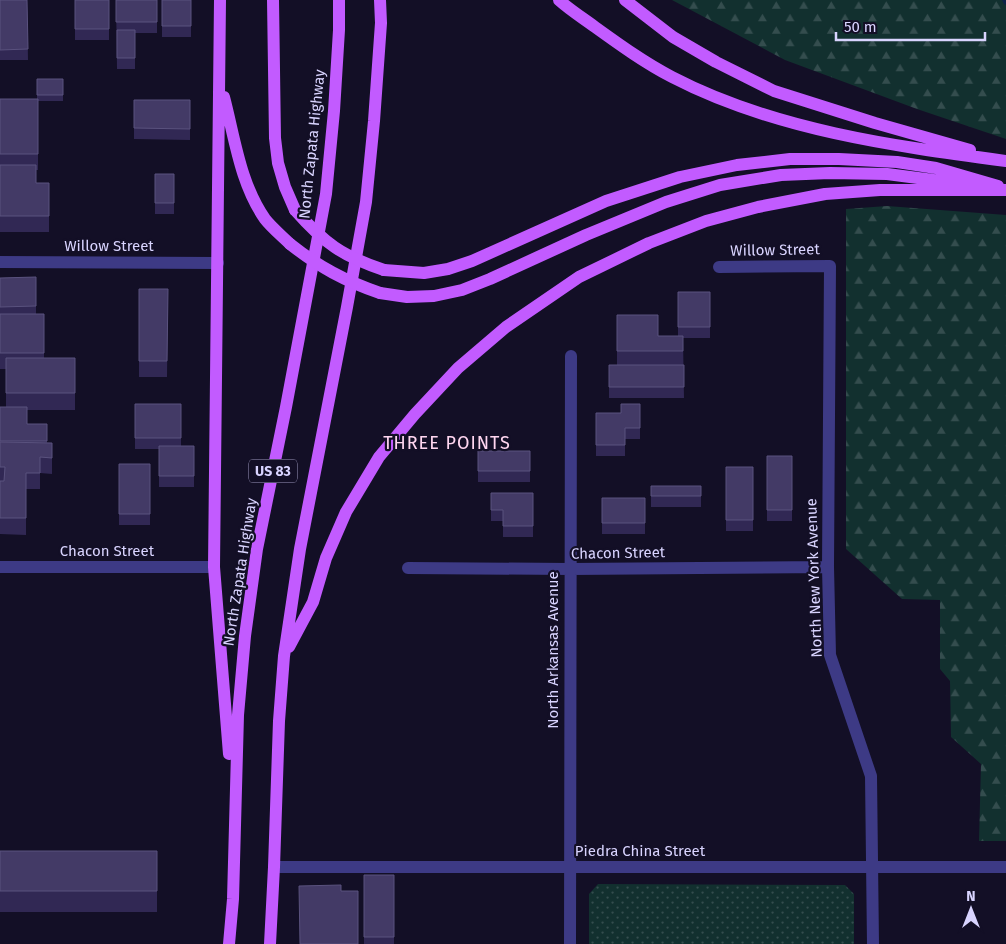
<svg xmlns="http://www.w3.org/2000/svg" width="1006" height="944" font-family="'Fira Sans',sans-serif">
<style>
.forest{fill:url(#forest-firs)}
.park{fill:url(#park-dots)}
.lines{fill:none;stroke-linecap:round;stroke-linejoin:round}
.stream{stroke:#0c2248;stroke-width:5.5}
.minor{stroke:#3d3a85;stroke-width:12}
.primary{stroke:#c25bff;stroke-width:12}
.primary-bridge{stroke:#c25bff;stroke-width:12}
.wall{fill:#312854}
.building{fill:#433a66;stroke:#5a527e}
.labels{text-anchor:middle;stroke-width:4.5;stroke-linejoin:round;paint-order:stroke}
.shield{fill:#130f26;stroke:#9e99be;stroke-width:1}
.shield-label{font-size:14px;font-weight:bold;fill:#d9d4ff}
.street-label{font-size:15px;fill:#d9d4ff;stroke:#130f26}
.quarter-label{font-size:18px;letter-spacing:1px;fill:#ffd6f0;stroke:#130f26}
</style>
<defs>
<pattern id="forest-firs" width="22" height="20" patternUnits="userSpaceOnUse" patternTransform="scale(1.25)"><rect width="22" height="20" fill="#12302f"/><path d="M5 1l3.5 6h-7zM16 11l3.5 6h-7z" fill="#344d4e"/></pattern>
<pattern id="park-dots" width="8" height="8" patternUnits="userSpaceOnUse" patternTransform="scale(1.25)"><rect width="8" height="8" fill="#12302f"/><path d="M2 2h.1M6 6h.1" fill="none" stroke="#344d4e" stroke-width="1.8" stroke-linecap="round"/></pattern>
</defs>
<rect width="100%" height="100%" fill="#130f26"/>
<path class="forest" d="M672 0H1006V139L917 109 785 60Z
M887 206 1006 215V841H979L981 764 951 737 950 681 940 669V600L902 599 846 549V209Z"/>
<path class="park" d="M598 884 845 885 854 894V944H589V894Z"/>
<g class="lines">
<path class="stream" d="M1005 0 1006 2"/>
<path class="minor" d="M0 262 218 263
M719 267 830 266 828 567 830 655 871 776 873 944
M0 567H214
M408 568 570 569 828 567
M274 867H1006
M570 944 571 356"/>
<path class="primary" d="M220 0 214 567 229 754
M273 0 275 138 278 163 285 187 295 210
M559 0C570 10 583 18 595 27 620 45 645 63 672 77 774 130 893 146 1006 161
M625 0 673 37 716 62 774 91 875 123 970 150
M224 97C235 139 240 183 265 219 272 228 282 236 290 244
M384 270 424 273 448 269 472 261 606 201 680 177 737 165 790 159H839L897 162 936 168 998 186
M380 293 407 297 434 296 462 290 490 279 586 235 666 202 720 185 781 175 830 173 887 174 964 184
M289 647 313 602 326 558 346 512 379 457 415 414 458 368 506 327 579 277 649 243 706 221 758 207 825 194 880 190H1006
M229 944 233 899 238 715 245 636 257 549 286 407 326 194 334 111 339 30V0
M270 944 274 867 279 721 284 656 300 549 347 307 366 202 374 121 381 23 380 0"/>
<path class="primary-bridge" d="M295 210C324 243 342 256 384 270
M290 244C319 267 345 281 380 293"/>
</g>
<path class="wall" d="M0 0H27L28 60H0Z
M75 0H109V40H75Z
M116 0H157V33H135V69H117Z
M162 0H191V37H162Z
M37 79H63V101H38V170H36V183H49V232H0V99H37Z
M134 100H190V140L134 139Z
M155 174H174V214H155Z
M36 277V314H44V358H75V410H27V424H47V443H52V474L40 473V489H26V535L0 534V407H6V369H0V278Z
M139 289H168L167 377H139Z
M678 292H710V338H683L684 398H609V365H617V315L658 336H678Z
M135 404H181V446H194V487H159V449H135Z
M640 404V439H625V456H596V413H621Z
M478 451H530V482H478Z
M767 456H792V521H767Z
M119 464H150V525H119Z
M726 467H753V531H726Z
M651 486H701V507H651Z
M491 493H533V537H503V521H491Z
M602 498H645V534H602Z
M0 851H157V912H0Z
M364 875H394V944H364Z"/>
<path class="building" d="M0 0H27L28 49 0 50Z
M75 0H109V29H75Z
M116 0H157V22H116Z
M162 0H191V26H162Z
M117 30H135V58H117Z
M37 79H63V95H37Z
M0 99H38V154H0Z
M134 100H190V129L134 128Z
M0 165H36V183H49V216H0Z
M155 174H174V203H155Z
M36 277V306L0 307V278Z
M139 289H168L167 361H139Z
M678 292H710V327H678Z
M0 314H44V353H0Z
M617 315H658V336H683V351H617Z
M6 358H75V393H6Z
M609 365H684V387H609Z
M135 404H181V438H135Z
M621 404H640V428H625V445H596V413H621Z
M0 407H27V424H47V441H0Z
M0 442 52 443V458L40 457V473H26V518H0V481H4L5 467H0Z
M159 446H194V476H159Z
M478 451H530V471H478Z
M767 456H792V510H767Z
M119 464H150V514H119Z
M726 467H753V520H726Z
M651 486H701V496H651Z
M491 493H533V526H503V510H491Z
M602 498H645V523H602Z
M0 851H157V891H0Z
M364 875H394V937H364Z
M341 885V891H358V944H300L299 886Z"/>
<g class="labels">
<rect class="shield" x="249" y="459.5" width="48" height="23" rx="4"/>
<g class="shield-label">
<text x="273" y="476">US 83</text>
</g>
<g class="street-label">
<text transform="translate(312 144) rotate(-84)" y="5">North Zapata Highway</text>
<text x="109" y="251">Willow Street</text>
<text transform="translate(775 250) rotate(-1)" y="5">Willow Street</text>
<text x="107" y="556">Chacon Street</text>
<text transform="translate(618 553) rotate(-1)" y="5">Chacon Street</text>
<text transform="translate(240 572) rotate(-81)" y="5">North Zapata Highway</text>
<text transform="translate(814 578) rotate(-92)" y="5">North New York Avenue</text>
<text transform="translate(553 650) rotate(-90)" y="5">North Arkansas Avenue</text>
<text x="640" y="856">Piedra China Street</text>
</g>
<g class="quarter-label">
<text x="447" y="449">THREE POINTS</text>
</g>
</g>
<g transform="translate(971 909)" stroke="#130f26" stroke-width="4" paint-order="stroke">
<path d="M0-4L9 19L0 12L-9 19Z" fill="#d9d4ff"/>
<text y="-8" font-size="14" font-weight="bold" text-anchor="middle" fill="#d9d4ff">N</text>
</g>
<path d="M836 32v8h149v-8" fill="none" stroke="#d9d4ff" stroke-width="2.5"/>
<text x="844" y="32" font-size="15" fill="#d9d4ff" stroke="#130f26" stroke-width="4" paint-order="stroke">50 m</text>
</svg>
